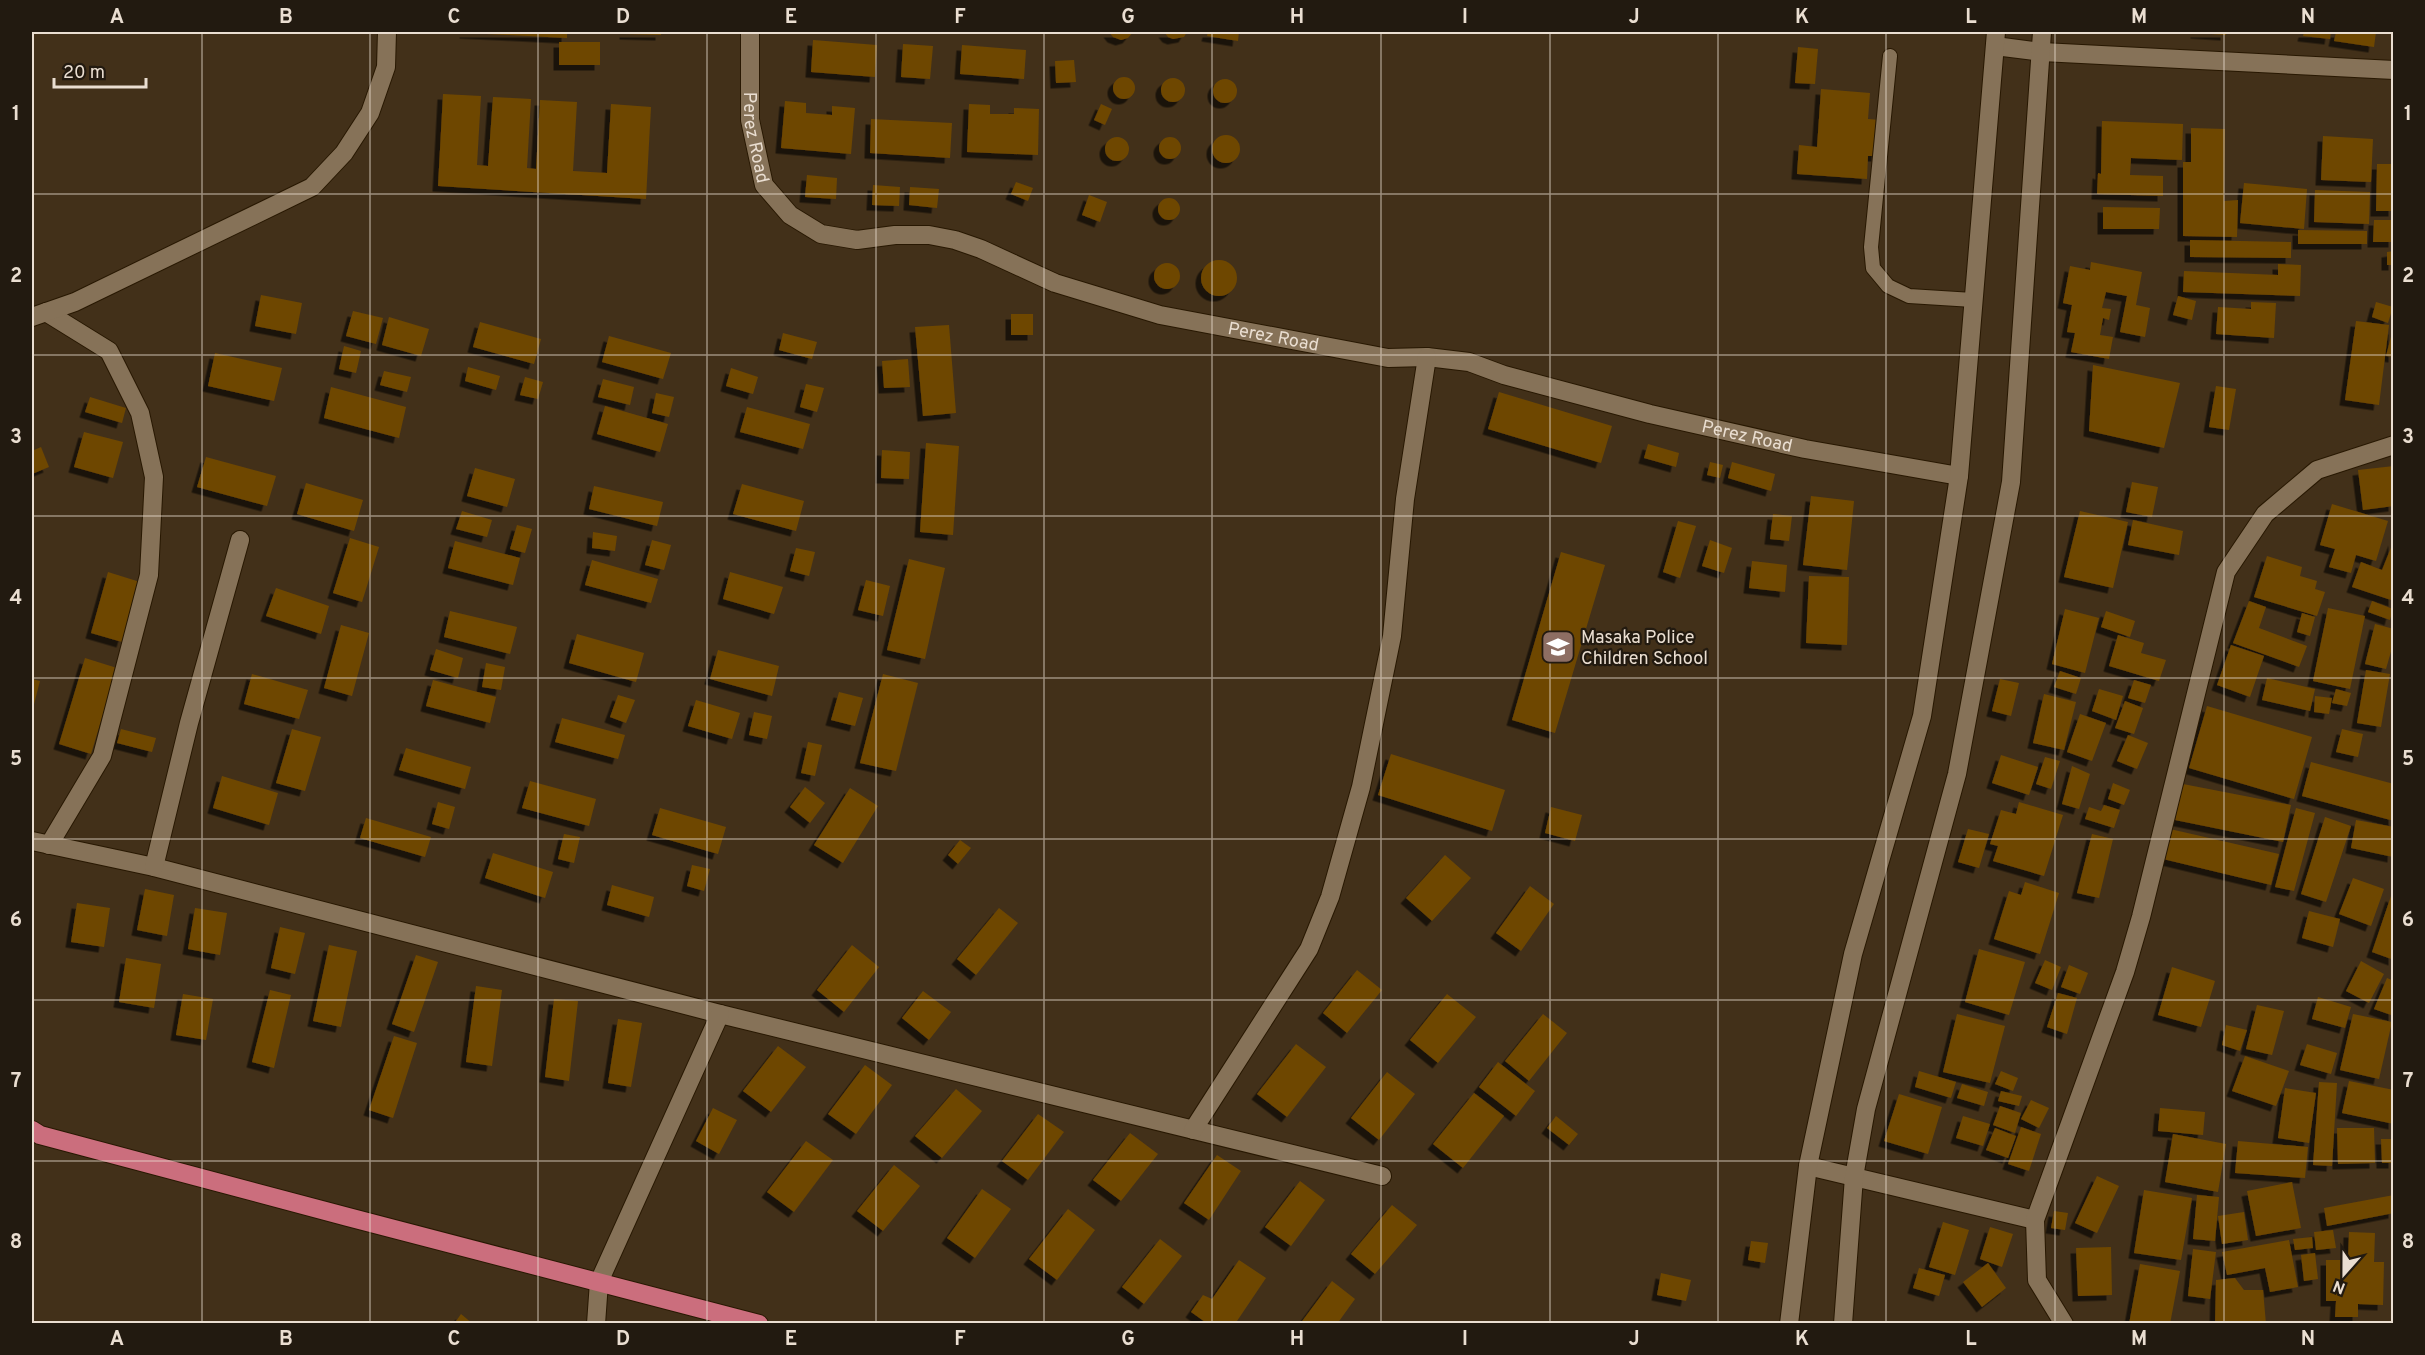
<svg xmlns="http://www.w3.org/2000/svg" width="2425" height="1355" font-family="Overpass,sans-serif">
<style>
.building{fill:#6e4704;filter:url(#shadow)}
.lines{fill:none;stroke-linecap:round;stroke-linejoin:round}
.service-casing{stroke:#281802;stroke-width:16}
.minor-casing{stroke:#281802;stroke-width:20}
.tertiary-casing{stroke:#281802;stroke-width:20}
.trunk-casing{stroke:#281802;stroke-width:20}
.service{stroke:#867258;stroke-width:14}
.minor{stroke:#867258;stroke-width:18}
.tertiary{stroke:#867258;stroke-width:18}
.trunk{stroke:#cb6e7d;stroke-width:18}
.grid{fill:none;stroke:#eaded1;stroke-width:1.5;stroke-opacity:0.55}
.labels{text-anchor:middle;stroke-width:4.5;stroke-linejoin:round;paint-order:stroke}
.street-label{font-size:18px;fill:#eaded1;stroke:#221a10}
.poi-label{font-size:18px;fill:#eaded1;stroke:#221a10;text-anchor:start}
.neatline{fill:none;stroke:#eaded1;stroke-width:2}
.grid-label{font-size:20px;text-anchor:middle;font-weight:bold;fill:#eaded1}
</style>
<defs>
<filter id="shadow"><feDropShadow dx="-5.5" dy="5.5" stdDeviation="0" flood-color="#0009"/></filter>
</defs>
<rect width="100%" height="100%" fill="#423019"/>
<path class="building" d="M465 32H567V38L465 33Z
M625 32H661V35L625 34Z
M1109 32H1133L1128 38 1121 40 1113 37Z
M1164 32H1187L1184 37 1173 39 1168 37Z
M1208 32H1239L1238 41 1207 36Z
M2196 32H2226V35L2196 33Z
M2304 32H2331L2330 39 2303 36Z
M2336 32H2376L2374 47 2334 41Z
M813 40 877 45 875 77 811 72Z
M559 42H600V65H559Z
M903 44 933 46 930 79 901 77Z
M962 45 1026 50 1024 79 960 74Z
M1798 47 1818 49 1815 84 1795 83Z
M1074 60 1076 82 1056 83 1055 61Z
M1113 88a11 11 0 1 1 22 0a11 11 0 1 1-22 0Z
M1161 90a12 12 0 1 1 24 0a12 12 0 1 1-24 0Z
M1213 91a12 12 0 1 1 24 0a12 12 0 1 1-24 0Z
M1821 89 1870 93 1868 119 1880 120 1877 156H1868L1867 179 1797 174 1799 145 1817 147Z
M443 94 481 96 477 165 488 166 493 97 531 99 527 168 536 169 540 100 577 102 573 171 607 173 611 104 651 107 646 199 438 186Z
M785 101 806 103V113L832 115V106L855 108 851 154 781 148Z
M969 104 990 105V114H1014V108L1039 109 1038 155 967 152Z
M1101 104 1112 109 1105 125 1094 120Z
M871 119 952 123 950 158 870 153Z
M2102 121 2183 124 2182 160 2131 158 2130 175 2163 176V196L2097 194 2098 173 2101 174Z
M2191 128 2225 129 2224 201 2238 200 2237 237 2183 236V162H2191Z
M1212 149a14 14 0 1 1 28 0a14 14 0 1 1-28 0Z
M2323 136 2373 139 2371 182 2321 180Z
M1159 148a11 11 0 1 1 22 0a11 11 0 1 1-22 0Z
M1105 149a12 12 0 1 1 24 0a12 12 0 1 1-24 0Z
M2377 164H2394V211H2376Z
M807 175 837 178 836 199 805 197Z
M1016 182 1033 188 1028 201 1011 194Z
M2244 183 2307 189 2304 229 2240 223Z
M873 185 900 187 899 206 872 205Z
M910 187 939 189 937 208 909 205Z
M2315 190 2370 192 2369 224 2314 222Z
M1089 195 1107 202 1100 222 1082 215Z
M1158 209a11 11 0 1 1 22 0a11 11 0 1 1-22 0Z
M2103 207 2160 208 2159 229H2103Z
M2374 220H2394V242H2373Z
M2298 230 2367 231V244H2298Z
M2190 240 2291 242V258L2190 257Z
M2394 251V265H2387V252Z
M1201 278a18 18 0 1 1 36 0a18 18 0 1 1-36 0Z
M2091 262 2142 272 2136 305 2150 308 2145 337 2120 332 2127 296 2106 292 2102 308 2111 309 2109 320 2103 318 2100 335 2113 337 2109 359 2071 352 2075 333 2067 332 2072 305 2063 303 2070 266 2090 270Z
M1154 276a13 13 0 1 1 26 0a13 13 0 1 1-26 0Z
M2278 264 2301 265 2300 296 2183 292 2184 271 2278 275Z
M261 295 302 303 296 334 255 326Z
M2178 296 2196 301 2192 320 2173 315Z
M2251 302 2276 303 2274 338 2216 334 2218 307 2251 309Z
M2376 302 2393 307 2388 323 2372 317Z
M353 311 383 318 376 344 346 336Z
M1011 314H1033V335H1011Z
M389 317 429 329 421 356 382 345Z
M2356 321 2389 325 2379 405 2345 400Z
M480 322 541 339 534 364 473 347Z
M949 325 956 413 923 416 915 327Z
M2393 329H2394V357L2386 356Z
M783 333 817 342 812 359 779 350Z
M609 336 671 353 663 379 602 362Z
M344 346 361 351 356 373 339 369Z
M215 353 282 368 274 401 208 386Z
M908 359 910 387 884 388 882 361Z
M2093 365 2180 383 2164 448 2089 431Z
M468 367 500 376 496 390 465 381Z
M731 368 758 377 753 394 726 386Z
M384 371 411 377 407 392 380 385Z
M525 377 543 382 538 399 520 395Z
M603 379 634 387 630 405 598 397Z
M806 384 824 388 817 412 800 407Z
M2216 386 2236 389 2229 430 2209 427Z
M331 387 406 407 399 438 324 418Z
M1499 392 1612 426 1601 463 1488 429Z
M656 393 674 397 669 417 652 413Z
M90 397 126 408 122 423 85 412Z
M605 406 668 424 660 452 597 434Z
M747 407 810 424 803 449 740 432Z
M84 432 123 442 113 478 74 467Z
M926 443 959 446 953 535 920 532Z
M1648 444 1679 453 1676 467 1644 458Z
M41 447 49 467 32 474V451Z
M882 450 910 452 909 479 881 478Z
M206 457 276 476 267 506 197 487Z
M1710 462 1723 465 1720 478 1707 475Z
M1732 462 1775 474 1771 491 1728 478Z
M2394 466V506L2363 510 2358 470Z
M475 468 515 479 507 507 467 496Z
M2132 482 2158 487 2152 517 2126 512Z
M306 483 363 500 354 531 297 514Z
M742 484 804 501 796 531 733 514Z
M594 486 663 502 657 526 589 509Z
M1811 496 1854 501 1847 570 1803 565Z
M2332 504 2388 521 2376 561 2356 555 2351 573 2329 567 2335 549 2320 545Z
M462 511 492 520 487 537 456 529Z
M2080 511 2128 522 2113 588 2064 577Z
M1773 514 1792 516 1789 541 1770 539Z
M2133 520 2183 531 2179 555 2128 545Z
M1678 521 1696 526 1680 578 1663 572Z
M517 525 532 529 525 553 510 549Z
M593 532 617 536 615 551 592 548Z
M350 538 379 547 362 602 333 593Z
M652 540 671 545 664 570 645 565Z
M1710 540 1732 548 1724 573 1702 566Z
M2394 540V601L2352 587 2361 562 2382 570Z
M455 541 520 558 513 585 448 568Z
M796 548 815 552 809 576 790 571Z
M1561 552 1605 565 1555 733 1512 720Z
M2267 556 2302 567 2300 576 2317 581 2315 589 2325 592 2317 616 2254 597Z
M909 559 945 568 925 659 887 650Z
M592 560 658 579 651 603 585 585Z
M1752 561 1787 565 1785 592 1749 588Z
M108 572 140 582 122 642 91 633Z
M730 572 783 587 774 614 723 599Z
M1809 576 1849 577 1847 645 1806 643Z
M866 580 890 586 883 616 858 610Z
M276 588 329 606 321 634 266 616Z
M2249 601 2266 607 2259 628 2307 646 2299 667 2233 643Z
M2372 601 2393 609 2390 620 2368 612Z
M2328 608 2365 616 2350 689 2313 681Z
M2065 609 2099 618 2085 673 2052 664Z
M450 611 517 627 510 654 444 637Z
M2106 611 2135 621 2130 637 2101 627Z
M2302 613 2315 617 2310 636 2297 632Z
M2375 624 2394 629V641L2386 669 2365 664Z
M341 625 369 633 352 696 324 688Z
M577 634 644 653 636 682 569 663Z
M2118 635 2144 643 2141 653 2166 660 2159 681 2109 666Z
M2231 645 2264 656 2250 697 2217 685Z
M436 649 463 658 458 678 430 670Z
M718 650 779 666 772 696 710 679Z
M85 658 117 668 91 754 59 744Z
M486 663 505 667 501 690 482 687Z
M2366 670 2390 674 2381 727 2357 723Z
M2060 671 2081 678 2076 694 2054 687Z
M252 674 308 690 299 719 244 704Z
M883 674 918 683 896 771 860 763Z
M2267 678 2315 689 2310 711 2262 700Z
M32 679 40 681 32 712Z
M2000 679 2019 683 2011 716 1992 711Z
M433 680 496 697 490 723 426 706Z
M2134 680 2151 685 2145 703 2128 698Z
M2099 689 2123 696 2116 720 2092 711Z
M2336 689 2351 693 2347 706 2332 703Z
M839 692 863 698 855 726 831 720Z
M2044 694 2076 702 2064 750 2033 743Z
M618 695 635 700 626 723 610 717Z
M2315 696 2332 698 2329 714 2314 712Z
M696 700 740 713 732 739 688 726Z
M2125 701 2143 708 2134 734 2115 728Z
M2207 706 2312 737 2294 799 2189 768Z
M754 712 772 716 767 739 749 735Z
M2080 714 2106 723 2092 761 2067 752Z
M562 718 625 735 618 759 555 742Z
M121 729 156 738 152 752 117 743Z
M292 729 321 737 305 791 276 783Z
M2342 729 2363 734 2358 757 2336 752Z
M2128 735 2148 743 2137 769 2117 761Z
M808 742 822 745 815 776 801 773Z
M406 748 471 767 465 789 399 770Z
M1391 754 1505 790 1492 831 1378 795Z
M2001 755 2038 767 2029 795 1992 783Z
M2045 757 2060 761 2051 789 2036 784Z
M2311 762 2394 784V821L2302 796Z
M2072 766 2090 774 2079 809 2062 804Z
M222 776 278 793 269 825 213 808Z
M530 781 596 799 589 826 522 808Z
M2113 783 2130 790 2124 805 2108 799Z
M2183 784 2291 805 2283 842 2175 820Z
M805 787 825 803 810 823 790 807Z
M850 788 878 806 843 863 814 845Z
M438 802 455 807 449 829 432 824Z
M2019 802 2063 815 2044 876 1993 861 1998 846 1990 844 2001 810 2016 814Z
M2104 805 2120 810 2114 828 2085 819 2089 807 2101 811Z
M1551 807 1582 815 1575 841 1545 833Z
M660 808 726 827 718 854 652 835Z
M2296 808 2315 813 2294 891 2275 887Z
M2325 817 2351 826 2326 902 2301 894Z
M366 818 431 837 425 857 360 838Z
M2356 820 2394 827 2393 857 2351 848Z
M1968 829 1989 834 1979 868 1958 862Z
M2170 829 2279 854 2271 885 2163 859Z
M564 834 580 837 574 863 558 859Z
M2092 834 2113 839 2099 898 2077 893Z
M960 840 971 848 958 864 948 855Z
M493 853 553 872 545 898 485 878Z
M1445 855 1471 878 1432 921 1406 898Z
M692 865 710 869 704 891 687 886Z
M2353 878 2384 889 2371 926 2339 914Z
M2025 882 2059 893 2040 954 1994 939 2009 891 2021 895Z
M612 885 654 897 649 917 607 905Z
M1530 886 1554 904 1521 951 1496 933Z
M145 889 174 895 167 936 137 930Z
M2391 896 2394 897V960L2372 952Z
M77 903 110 908 104 947 71 942Z
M195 908 227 913 220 955 188 949Z
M999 908 1018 923 976 975 957 959Z
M2309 911 2340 919 2333 947 2302 938Z
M280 927 305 933 295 974 271 968Z
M329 945 357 951 341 1027 313 1021Z
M852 945 879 967 844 1012 817 990Z
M1979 949 2025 962 2009 1015 1965 1002Z
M416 955 438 962 414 1032 392 1024Z
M126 958 161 964 154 1008 119 1002Z
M2045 960 2061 967 2052 990 2035 983Z
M2361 961 2384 974 2369 1003 2346 991Z
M2069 965 2088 973 2080 994 2061 987Z
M2172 967 2215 981 2201 1027 2158 1015Z
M1357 970 1382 990 1347 1033 1323 1013Z
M2387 978 2394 981V1016L2374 1009Z
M476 986 502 990 492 1066 466 1062Z
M270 990 291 995 274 1068 252 1062Z
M923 991 951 1012 929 1040 902 1018Z
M2058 993 2077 998 2067 1034 2047 1027Z
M183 994 213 999 206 1040 176 1035Z
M1447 994 1476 1017 1438 1063 1410 1040Z
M2318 997 2351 1007 2345 1028 2312 1019Z
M554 999 578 1001 569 1081 545 1077Z
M2257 1005 2284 1011 2272 1055 2246 1049Z
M1543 1014 1567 1033 1529 1081 1505 1061Z
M1957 1014 2005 1026 1990 1083 1943 1072Z
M2353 1014 2392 1022 2379 1079 2340 1070Z
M618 1019 642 1023 631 1087 608 1083Z
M2226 1025 2247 1030 2240 1051 2222 1045Z
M394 1036 417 1043 393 1118 369 1110Z
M1296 1044 1326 1067 1287 1117 1257 1094Z
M2307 1044 2337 1053 2331 1074 2300 1065Z
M778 1046 806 1067 771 1112 743 1091Z
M2245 1056 2289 1071 2276 1106 2232 1091Z
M1498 1062 1535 1091 1516 1116 1479 1087Z
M865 1065 892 1085 856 1134 828 1114Z
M1919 1071 1956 1082 1951 1098 1915 1087Z
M2001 1071 2018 1078 2013 1091 1995 1084Z
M1387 1072 1415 1094 1379 1140 1351 1118Z
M2349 1081 2394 1090V1124L2342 1113Z
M2319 1082 2337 1083 2332 1166 2313 1165Z
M1962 1084 1988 1092 1984 1106 1957 1098Z
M2285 1088 2316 1093 2309 1143 2278 1138Z
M956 1089 982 1111 942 1158 915 1136Z
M2001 1091 2022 1096 2019 1106 1998 1101Z
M1474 1093 1504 1116 1463 1168 1433 1144Z
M1899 1094 1942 1107 1928 1154 1884 1141Z
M2031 1100 2049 1108 2039 1128 2021 1119Z
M2000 1106 2021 1113 2015 1133 1993 1125Z
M713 1108 737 1120 719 1154 696 1141Z
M2160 1108 2205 1112 2203 1135 2158 1131Z
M1038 1114 1064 1132 1028 1180 1002 1161Z
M1556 1116 1578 1134 1569 1145 1547 1128Z
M1963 1116 1990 1124 1983 1146 1956 1138Z
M2021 1127 2041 1134 2029 1171 2008 1164Z
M1995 1128 2016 1136 2008 1158 1986 1150Z
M2337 1128H2374L2375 1163 2338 1164Z
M1130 1133 1158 1154 1121 1201 1093 1180Z
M2173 1134 2226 1144 2218 1192 2165 1182Z
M2381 1139H2394V1163H2382Z
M806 1141 833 1160 794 1212 767 1192Z
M2238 1141 2308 1147 2305 1178 2235 1173Z
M1217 1155 1241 1171 1209 1220 1184 1203Z
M894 1165 920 1186 883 1231 857 1211Z
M2097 1176 2119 1186 2097 1233 2075 1223Z
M1300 1181 1325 1200 1291 1246 1265 1227Z
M2292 1182 2301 1228 2256 1236 2247 1191Z
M982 1189 1011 1209 975 1258 947 1238Z
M2144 1190 2192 1198 2181 1260 2134 1253Z
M2197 1195 2219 1197 2215 1241 2193 1239Z
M2394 1195V1213L2327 1226 2324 1208Z
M1392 1205 1417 1225 1375 1274 1351 1254Z
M1068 1209 1095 1230 1057 1280 1029 1259Z
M2054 1211 2068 1213 2065 1230 2051 1228Z
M2244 1212 2248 1240 2222 1244 2218 1216Z
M1943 1222 1969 1230 1955 1275 1929 1267Z
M1990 1227 2013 1234 2002 1267 1980 1259Z
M2333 1230 2336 1248 2316 1250 2314 1232Z
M2349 1232 2375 1233 2374 1262H2384L2383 1305 2358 1304V1317H2335L2336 1301H2326V1260H2348Z
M2312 1237 2313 1248 2295 1250 2293 1239Z
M1160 1239 1182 1256 1144 1304 1122 1287Z
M2289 1240 2298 1287 2270 1292 2265 1268 2227 1275 2222 1252Z
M1751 1241 1768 1243 1765 1263 1748 1260Z
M2111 1247 2112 1295 2078 1296 2076 1248Z
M2193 1249 2216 1252 2210 1299 2188 1296Z
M2315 1253 2318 1279 2304 1281 2301 1255Z
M1239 1260 1266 1278 1235 1324H1208L1191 1312 1203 1295 1212 1299Z
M1988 1263 2006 1288 1982 1307 1963 1282Z
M2140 1264 2180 1271 2170 1324H2129Z
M1919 1268 1945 1275 1939 1296 1913 1288Z
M1661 1273 1691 1280 1686 1301 1657 1295Z
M2235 1278 2244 1290H2263L2266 1324H2215L2216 1280Z
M1332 1281 1355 1299 1337 1324H1300Z
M461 1314 473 1324H454Z"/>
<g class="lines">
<defs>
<path id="service" d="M1890 56 1871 247 1873 268 1888 286 1909 296 1973 300"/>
<g id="minor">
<path id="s1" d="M750 32V120L764 185 790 215 821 234 857 240 895 235H929L955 240 981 249 1055 283 1160 315 1388 358 1427 357 1469 362 1504 375 1650 414 1805 449 1959 476"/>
<path d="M1995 46 2042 52 2394 70"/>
<path d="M46 312 109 351 140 413 154 477 149 575 102 756 49 845"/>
<path d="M32 317 75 302 312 187 344 153 370 113 386 67 387 32"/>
<path d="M32 841 154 867 720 1014 1382 1176"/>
<path d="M154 867 189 723 240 540"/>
<path d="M1193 1130 1309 949 1330 897 1361 787 1392 636 1405 499 1427 357"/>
<path d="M1808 1166 2035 1220"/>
<path d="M596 1324 599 1282 720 1014"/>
<path d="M2064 1324 2037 1280 2035 1220 2125 972 2141 917 2226 572 2265 514 2317 470 2394 445"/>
</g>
<path id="tertiary" d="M1789 1324 1808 1166 1853 954 1922 716 1959 476 1996 32
M1843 1324 1854 1177 1866 1109 1957 774 2011 482 2042 32"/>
<path id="trunk" d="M32 1130 40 1135 348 1217 759 1324"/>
</defs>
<use href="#service" class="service-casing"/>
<use href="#minor" class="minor-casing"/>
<use href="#tertiary" class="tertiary-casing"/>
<use href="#trunk" class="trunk-casing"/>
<use href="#service" class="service"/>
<use href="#minor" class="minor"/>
<use href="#tertiary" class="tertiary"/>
<use href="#trunk" class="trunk"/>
</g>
<path class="grid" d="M202 32V1324M370 32V1324M538 32V1324M707 32V1324M876 32V1324M1044 32V1324M1212 32V1324M1381 32V1324M1550 32V1324M1718 32V1324M1886 32V1324M2055 32V1324M2224 32V1324M32 194H2394M32 355H2394M32 516H2394M32 678H2394M32 839H2394M32 1000H2394M32 1161H2394"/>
<defs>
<symbol id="school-square" viewBox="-11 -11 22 22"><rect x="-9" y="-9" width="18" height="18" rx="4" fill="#8d6e63" stroke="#221a10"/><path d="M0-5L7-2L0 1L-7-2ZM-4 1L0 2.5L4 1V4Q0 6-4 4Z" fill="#fff"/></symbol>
</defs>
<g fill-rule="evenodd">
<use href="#school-square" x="1539" y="628" width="38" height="38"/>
</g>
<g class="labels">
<g class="street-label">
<text dy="6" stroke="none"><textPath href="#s1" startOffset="106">Perez Road</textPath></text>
<text dy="6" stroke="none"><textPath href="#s1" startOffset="700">Perez Road</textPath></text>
<text dy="6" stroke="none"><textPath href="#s1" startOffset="1186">Perez Road</textPath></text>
</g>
<g class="poi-label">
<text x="1581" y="643">Masaka Police<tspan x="1581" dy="21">Children School</tspan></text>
</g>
</g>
<rect width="2425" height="1355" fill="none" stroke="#221a10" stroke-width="66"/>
<g transform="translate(2344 1274) rotate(201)" stroke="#221a10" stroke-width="4.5" paint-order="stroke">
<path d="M0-4.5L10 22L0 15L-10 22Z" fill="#eaded1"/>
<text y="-9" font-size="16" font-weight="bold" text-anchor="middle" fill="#eaded1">N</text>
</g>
<path d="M54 78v9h92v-9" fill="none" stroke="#eaded1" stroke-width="3"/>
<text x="63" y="78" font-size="18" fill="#eaded1" stroke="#221a10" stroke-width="4.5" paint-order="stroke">20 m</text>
<rect x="33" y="33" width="2359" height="1289" class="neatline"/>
<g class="grid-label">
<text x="117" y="23">A</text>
<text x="286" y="23">B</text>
<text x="454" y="23">C</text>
<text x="623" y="23">D</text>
<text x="791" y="23">E</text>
<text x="960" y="23">F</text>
<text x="1128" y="23">G</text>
<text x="1297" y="23">H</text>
<text x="1465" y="23">I</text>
<text x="1634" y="23">J</text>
<text x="1802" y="23">K</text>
<text x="1971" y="23">L</text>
<text x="2139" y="23">M</text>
<text x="2308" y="23">N</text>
<text x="16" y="120">1</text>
<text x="2408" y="120">1</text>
<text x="16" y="282">2</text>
<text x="2408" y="282">2</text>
<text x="16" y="443">3</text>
<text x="2408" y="443">3</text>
<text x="16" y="604">4</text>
<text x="2408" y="604">4</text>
<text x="16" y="765">5</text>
<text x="2408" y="765">5</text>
<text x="16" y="926">6</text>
<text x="2408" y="926">6</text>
<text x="16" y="1087">7</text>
<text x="2408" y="1087">7</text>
<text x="16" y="1248">8</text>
<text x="2408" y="1248">8</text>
<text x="117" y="1345">A</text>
<text x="286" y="1345">B</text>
<text x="454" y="1345">C</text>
<text x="623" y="1345">D</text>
<text x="791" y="1345">E</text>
<text x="960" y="1345">F</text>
<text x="1128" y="1345">G</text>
<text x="1297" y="1345">H</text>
<text x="1465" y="1345">I</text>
<text x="1634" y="1345">J</text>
<text x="1802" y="1345">K</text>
<text x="1971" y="1345">L</text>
<text x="2139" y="1345">M</text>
<text x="2308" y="1345">N</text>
</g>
</svg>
